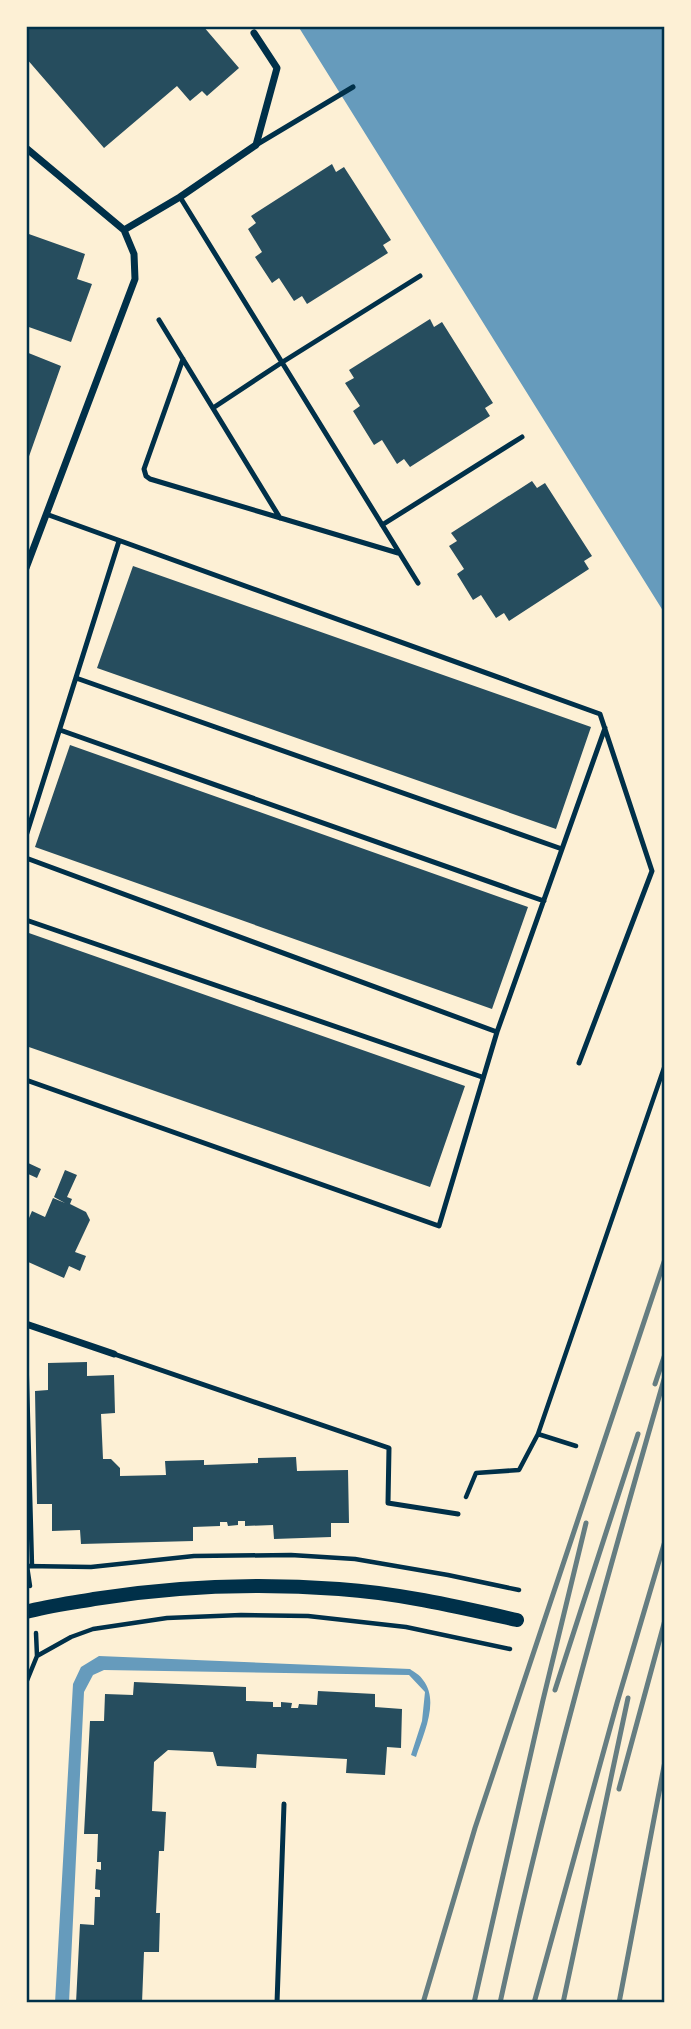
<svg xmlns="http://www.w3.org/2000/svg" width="691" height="2029" font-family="Commissioner,sans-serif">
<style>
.water{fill:#669bbc}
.building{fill:#264d5e}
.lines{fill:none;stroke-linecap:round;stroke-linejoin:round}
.path{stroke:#003049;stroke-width:4.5}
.service{stroke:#003049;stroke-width:5}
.minor{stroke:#003049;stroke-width:7}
.secondary{stroke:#003049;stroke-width:14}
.rail{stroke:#657d81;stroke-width:5}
.neatline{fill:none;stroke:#003049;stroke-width:2.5}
</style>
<rect width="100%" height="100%" fill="#fdf0d5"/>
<path class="water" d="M298 26H665V614Z
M99 1656 410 1669C414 1672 420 1675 423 1680 440 1701 423 1735 416 1757L411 1755 422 1721 425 1692 409 1675 104 1670 93 1675 84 1692 69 2003H55L73 1684 81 1667Z"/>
<path class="building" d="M26 26H203L239 68 207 96 202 91 190 101 177 86 104 148 26 58Z
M332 164 336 172 344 167 391 240 383 245 388 253 307 304 302 296 294 301 279 278 272 283 255 257 262 252 248 229 256 223 251 216Z
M26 233 85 254 77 279 92 284 71 342 26 326Z
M430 319 434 327 442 322 493 403 485 408 490 416 410 467 404 459 397 464 382 440 374 445 353 411 360 406 345 383 354 378 349 370Z
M26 352 61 366 27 462H26Z
M532 481 537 488 545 483 592 556 584 561 589 569 509 621 504 613 496 618 481 595 473 600 457 574 464 569 449 546 457 541 451 533Z
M133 566 591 727 556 829 97 668Z
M70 745 528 907 492 1009 35 847Z
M26 932 465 1086 430 1187 26 1046Z
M26 1162 41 1169 37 1178 26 1173Z
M65 1170 77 1175 67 1197 72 1199 70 1204 86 1212 90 1220 75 1252 86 1256 80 1271 69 1266 64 1278 26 1261V1225L32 1211 45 1217 53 1198 65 1203 54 1197Z
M87 1362V1376L114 1375 115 1413 101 1414 103 1459H111L120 1468V1476L166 1475 165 1461 204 1460V1465L258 1463V1458L296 1457 297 1471 348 1470 349 1523H331V1537L274 1539 273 1525 245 1526V1521H238V1525L228 1526 227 1522H220V1526L193 1527V1541L81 1544 80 1530 52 1531V1504H37L35 1391 48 1390V1363Z
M134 1682 246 1687V1701L273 1702V1707H281V1702L292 1703 291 1708H298L299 1704 317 1705 318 1691 375 1694V1707L402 1709 401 1748 387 1747 385 1775 346 1773 347 1759 257 1754 256 1768 217 1766 213 1752 168 1750 154 1762 152 1811 166 1812 164 1851H159L156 1913H160L159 1952H144L142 2003H76L80 1924 94 1925 95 1897H100V1890L95 1889 96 1869 101 1870V1862H97L98 1834H84L90 1721H104L105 1694 133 1695Z"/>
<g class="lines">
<path class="path" d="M26 1347 32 1566
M538 1434 576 1446
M466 1497 476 1473 519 1470 538 1434 665 1065
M26 1566 91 1567 194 1556 291 1555 355 1559 448 1575 519 1590
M27 1566 30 1586
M37 1656 71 1637 93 1629 167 1618 241 1615 308 1616 406 1627 510 1649
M26 1683 37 1656 36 1633"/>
<path class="service" d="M256 145 353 87
M180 197 418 583
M159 320 280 518
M183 359 144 469 146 476 150 479 398 553
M213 408 281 363 420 276
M46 514 600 714 652 871 579 1063
M382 525 522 437
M76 678 562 849
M60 730 544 901
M26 836 119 541
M26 858 497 1032 605 728
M26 920 482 1077
M26 1080 439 1226 497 1032
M114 1354 389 1448 388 1503 458 1514
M277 2003 284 1804"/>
<path class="minor" d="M26 148 124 230 134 254 135 279 26 568
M124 230 180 197 256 145 277 68 254 33
M26 1324 114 1354"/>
<path class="secondary" d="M26 1612C48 1606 72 1603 94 1599 175 1586 257 1583 339 1589 399 1593 459 1607 517 1620"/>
<path class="rail" d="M655 1384 665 1354
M555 1690 638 1434
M619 1789 665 1620
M423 2003 475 1828 665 1259
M474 2003 543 1700 586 1523
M500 2003C546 1791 605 1584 665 1376
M534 2003 617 1703 665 1541
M563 2003 628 1698
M619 2003 665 1761"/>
</g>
<rect width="691" height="2029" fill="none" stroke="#fdf0d5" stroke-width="56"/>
<rect x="28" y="28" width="635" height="1973" class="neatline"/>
</svg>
